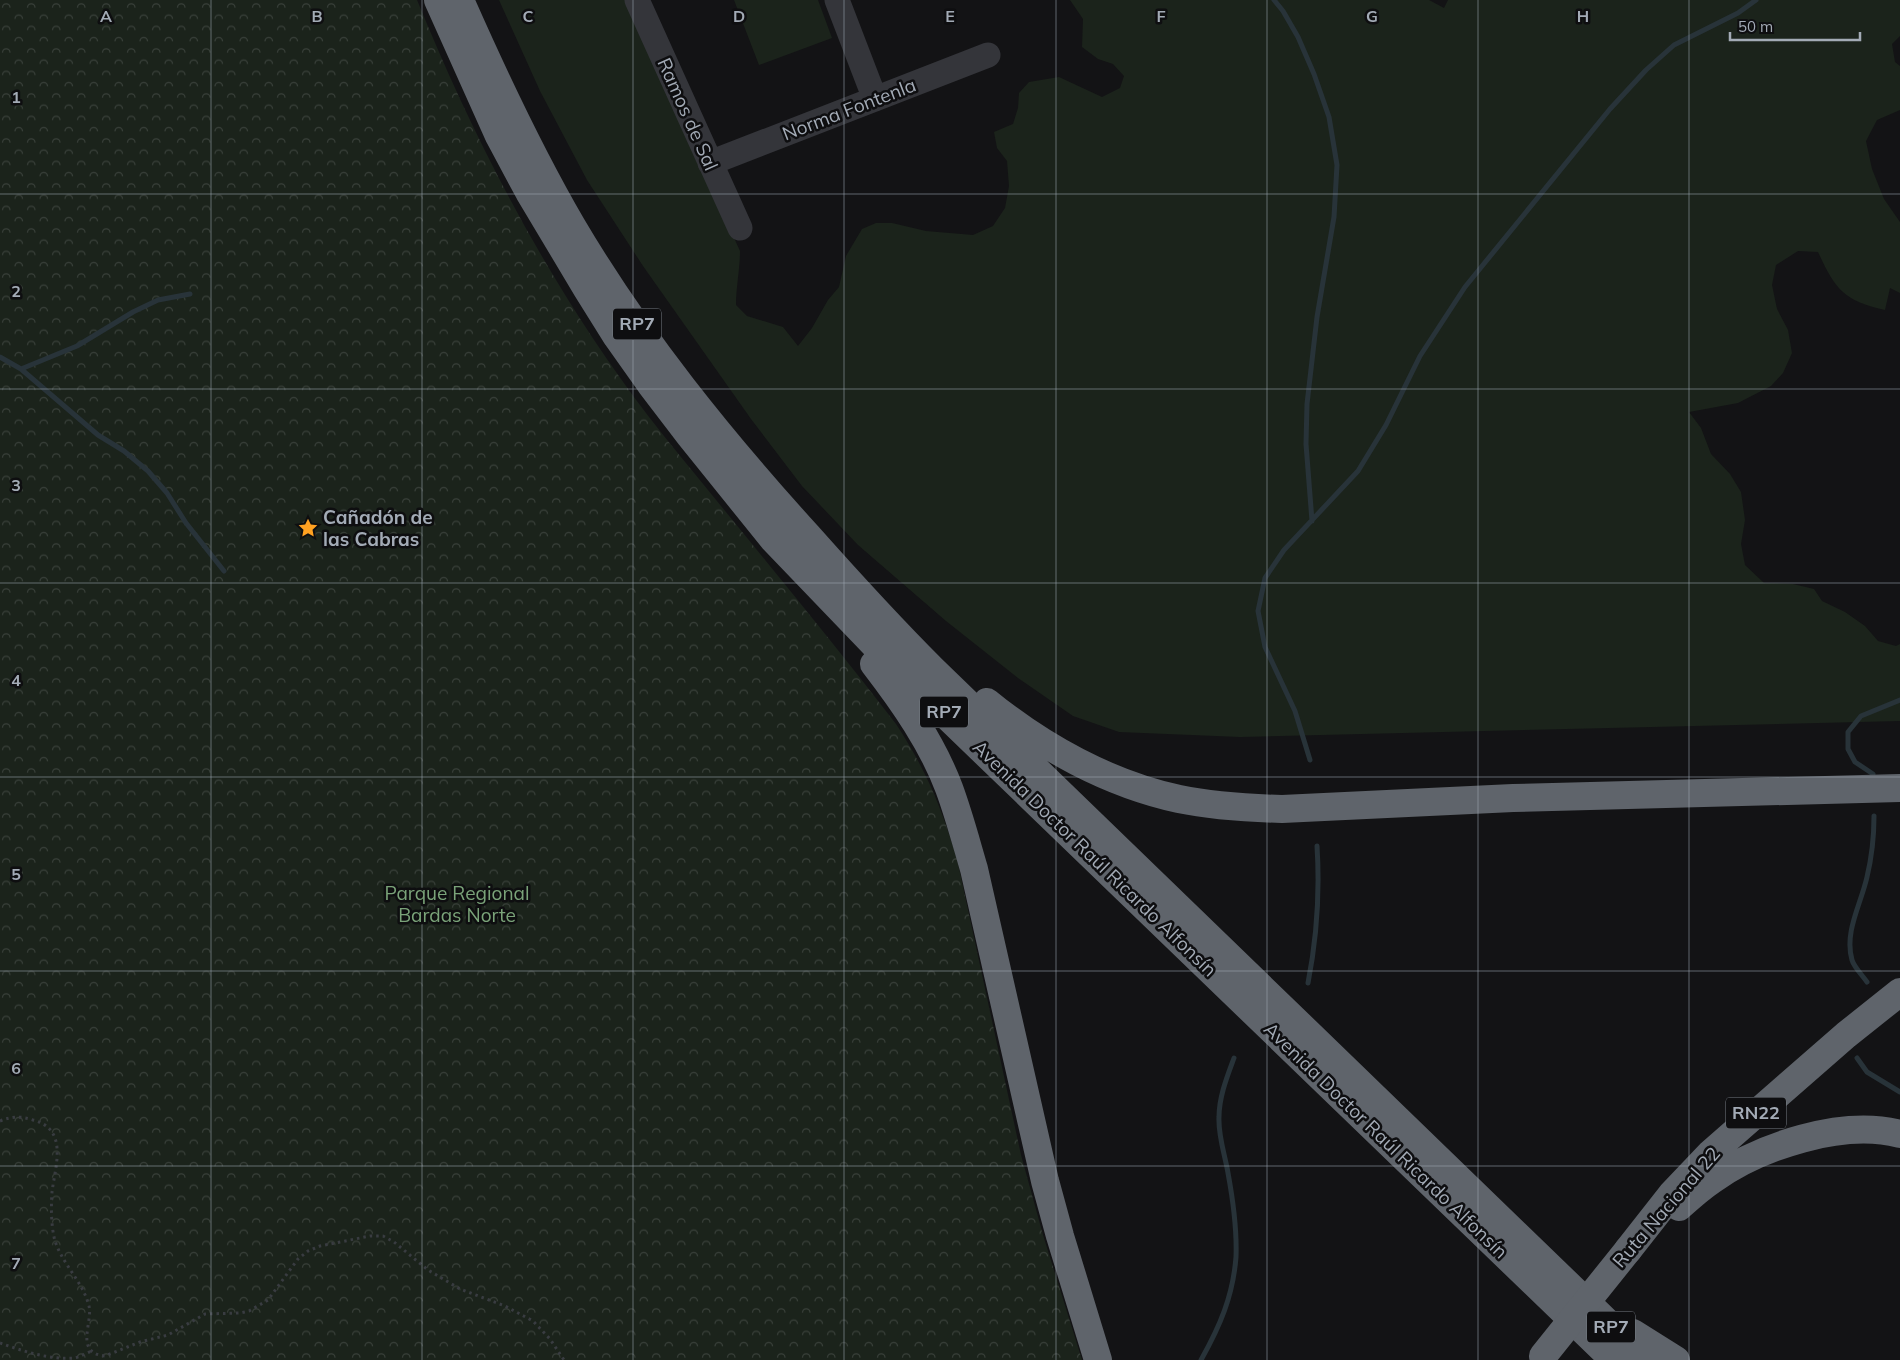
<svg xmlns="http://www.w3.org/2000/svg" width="1900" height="1360" font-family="Mulish,sans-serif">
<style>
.green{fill:#1b231b}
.forest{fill:url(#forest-crowns)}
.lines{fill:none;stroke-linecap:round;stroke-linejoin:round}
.stream{stroke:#283339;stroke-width:5}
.path{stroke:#393c41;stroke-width:3;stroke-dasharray:2.5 4;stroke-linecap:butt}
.minor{stroke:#34353a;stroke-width:25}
.highway{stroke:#5f646b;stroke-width:28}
.highway-bridge{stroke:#5f646b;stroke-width:28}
.grid{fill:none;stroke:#a3abb6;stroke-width:1;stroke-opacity:0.55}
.labels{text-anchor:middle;stroke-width:5;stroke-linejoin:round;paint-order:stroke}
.shield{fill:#0e0e10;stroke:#767c84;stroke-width:1}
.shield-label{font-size:18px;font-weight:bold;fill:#a3abb6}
.street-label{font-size:19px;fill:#a3abb6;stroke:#0e0e10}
.poi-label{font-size:19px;font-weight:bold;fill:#a3abb6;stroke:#0e0e10;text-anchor:start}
.park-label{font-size:19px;fill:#7aa379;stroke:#0e0e10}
.grid-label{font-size:16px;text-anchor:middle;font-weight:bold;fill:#a3abb6;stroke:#0e0e10;stroke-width:5;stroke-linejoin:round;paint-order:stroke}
</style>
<defs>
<pattern id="forest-crowns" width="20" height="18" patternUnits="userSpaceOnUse" patternTransform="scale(1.25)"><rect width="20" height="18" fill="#1b231b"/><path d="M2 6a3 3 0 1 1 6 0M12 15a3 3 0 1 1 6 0" fill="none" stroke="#39403a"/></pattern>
</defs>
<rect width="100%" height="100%" fill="#131315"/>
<path class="green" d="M499 0H626L740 251C740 269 736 287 736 305L747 316 783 327 798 346 812 328 828 300 839 287 846 256 862 229 876 223H892L926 231 973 235 993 226 1005 208 1009 186 1007 161 997 148 994 132 1013 124 1018 108 1019 93 1029 82 1059 77 1102 97 1120 88 1124 76 1113 64 1098 59 1082 47 1083 19 1070 0H1429L1444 8 1448 0H1900V36L1892 44 1895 62 1900 66V110L1877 120 1866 141 1872 169 1884 199 1900 222V293L1890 288 1885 310C1844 301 1835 289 1818 252L1798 251 1776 265 1772 285 1777 309 1788 330 1792 353 1783 373 1771 386 1738 403 1689 412 1701 428 1711 454 1730 474 1741 492 1745 520 1741 544 1745 565 1764 583 1793 584 1814 589 1822 601 1845 612 1865 626 1878 641 1896 646 1900 644V721L1240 737 1119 732 1073 716 1018 678 946 621 858 545 802 486 751 419 643 266 587 180 540 91Z
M734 0H818L832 38 759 65Z"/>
<path class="forest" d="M0 0H417C477 147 552 290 649 417 669 443 691 469 712 495 774 571 836 646 896 724 926 770 941 806 957 859L1021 1155 1043 1235 1082 1360H0Z"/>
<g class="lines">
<path class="stream" d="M1274 0 1283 11 1298 37 1314 74 1329 117 1337 165 1334 217 1317 317 1307 404 1306 444 1312 521
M0 357 21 369 98 435 124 451 148 471 167 493 186 523 224 571
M21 369 77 346 133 312 158 300 190 294
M1310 760 1295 711 1265 647 1258 611 1265 578 1284 550 1358 471 1386 425 1420 356 1465 287 1610 109 1646 70 1674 45 1738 13 1756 0
M1873 774 1855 762 1848 749V732L1861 716 1900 700
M1867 982C1862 975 1854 967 1852 960 1844 932 1861 904 1867 877 1872 856 1874 837 1874 816
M1308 983C1317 937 1320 893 1317 846
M1857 1058 1867 1072 1900 1092
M1201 1360C1220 1326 1233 1296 1236 1257 1237 1230 1233 1200 1228 1173 1225 1155 1218 1136 1219 1117 1219 1097 1227 1077 1234 1058"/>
<path class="path" d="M0 1121C12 1116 21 1116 33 1120 69 1129 55 1167 52 1192 51 1208 51 1226 55 1241 63 1265 83 1282 89 1306 93 1323 74 1353 105 1356L140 1342 168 1335 205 1314 240 1313 249 1311 268 1300 298 1259 308 1251 320 1246 370 1236H383L394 1242 428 1270 460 1289 505 1306 533 1321 550 1339 564 1360
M0 1343C23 1351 49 1360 74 1358 80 1357 86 1353 92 1351"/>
<path class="minor" d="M637 0 740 228
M837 0 875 99
M710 163 988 55"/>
<path class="highway" d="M438 0 499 136 529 192 587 289 617 337 651 385 690 436 773 539 893 664 1614 1360
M460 0C494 77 530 154 572 226 638 338 721 440 808 536 848 581 889 626 932 669L1646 1360
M874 664C904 703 932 743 949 788 959 815 966 842 974 869L1045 1181 1060 1236 1098 1360
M987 702C1042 747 1109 784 1179 799 1213 806 1248 808 1282 809L1513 798 1900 788
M1679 1207C1689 1198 1700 1188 1712 1180 1760 1146 1842 1119 1900 1134
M1628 1250 1672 1194 1711 1153 1846 1035 1900 992
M1633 1333 1676 1360"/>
<path class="highway-bridge" d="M1543 1356 1628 1250"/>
</g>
<path class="grid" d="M211 0V1360M422 0V1360M633 0V1360M844 0V1360M1056 0V1360M1267 0V1360M1478 0V1360M1689 0V1360M0 194H1900M0 389H1900M0 583H1900M0 777H1900M0 971H1900M0 1166H1900"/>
<defs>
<symbol id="sight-bare" viewBox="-9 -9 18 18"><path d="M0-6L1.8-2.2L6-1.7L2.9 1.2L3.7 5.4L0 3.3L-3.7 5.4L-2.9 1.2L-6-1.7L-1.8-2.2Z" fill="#ffa121" stroke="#0e0e10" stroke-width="2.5" paint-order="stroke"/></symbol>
</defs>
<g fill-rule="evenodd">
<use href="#sight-bare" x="294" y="514" width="28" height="28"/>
</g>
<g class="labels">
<g class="shield">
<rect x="613" y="308.5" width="48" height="31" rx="4"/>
<rect x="920" y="696.5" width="48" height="31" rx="4"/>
<rect x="1726" y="1097.5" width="60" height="31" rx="4"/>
<rect x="1587" y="1311.5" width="48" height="31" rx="4"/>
</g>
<g class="shield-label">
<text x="637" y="330">RP7</text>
<text x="944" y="718">RP7</text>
<text x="1756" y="1119">RN22</text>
<text x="1611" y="1333">RP7</text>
</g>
<g class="street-label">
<text transform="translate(849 109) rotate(-21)" y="7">Norma Fontenla</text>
<text transform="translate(688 114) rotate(66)" y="7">Ramos de Sal</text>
<text transform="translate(1095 858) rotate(44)" y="7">Avenida Doctor Raúl Ricardo Alfonsín</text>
<text transform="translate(1386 1140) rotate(44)" y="7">Avenida Doctor Raúl Ricardo Alfonsín</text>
<text transform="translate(1666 1207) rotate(-49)" y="7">Ruta Nacional 22</text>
</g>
<g class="poi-label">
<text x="323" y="524">Cañadón de<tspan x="323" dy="22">las Cabras</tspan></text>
</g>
<g class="park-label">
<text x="457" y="900">Parque Regional<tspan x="457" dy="22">Bardas Norte</tspan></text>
</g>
</g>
<g class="grid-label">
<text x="106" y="22">A</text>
<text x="317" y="22">B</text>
<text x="528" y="22">C</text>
<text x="739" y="22">D</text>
<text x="950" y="22">E</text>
<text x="1161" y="22">F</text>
<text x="1372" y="22">G</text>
<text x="1583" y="22">H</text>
<text x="16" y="103">1</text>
<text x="16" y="297">2</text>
<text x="16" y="491">3</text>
<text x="16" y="686">4</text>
<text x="16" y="880">5</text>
<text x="16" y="1074">6</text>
<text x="16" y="1269">7</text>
</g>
<path d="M1730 32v8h130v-8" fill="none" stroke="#a3abb6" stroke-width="2.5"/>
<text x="1738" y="32" font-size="15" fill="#a3abb6" stroke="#0e0e10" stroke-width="4" paint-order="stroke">50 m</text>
</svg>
